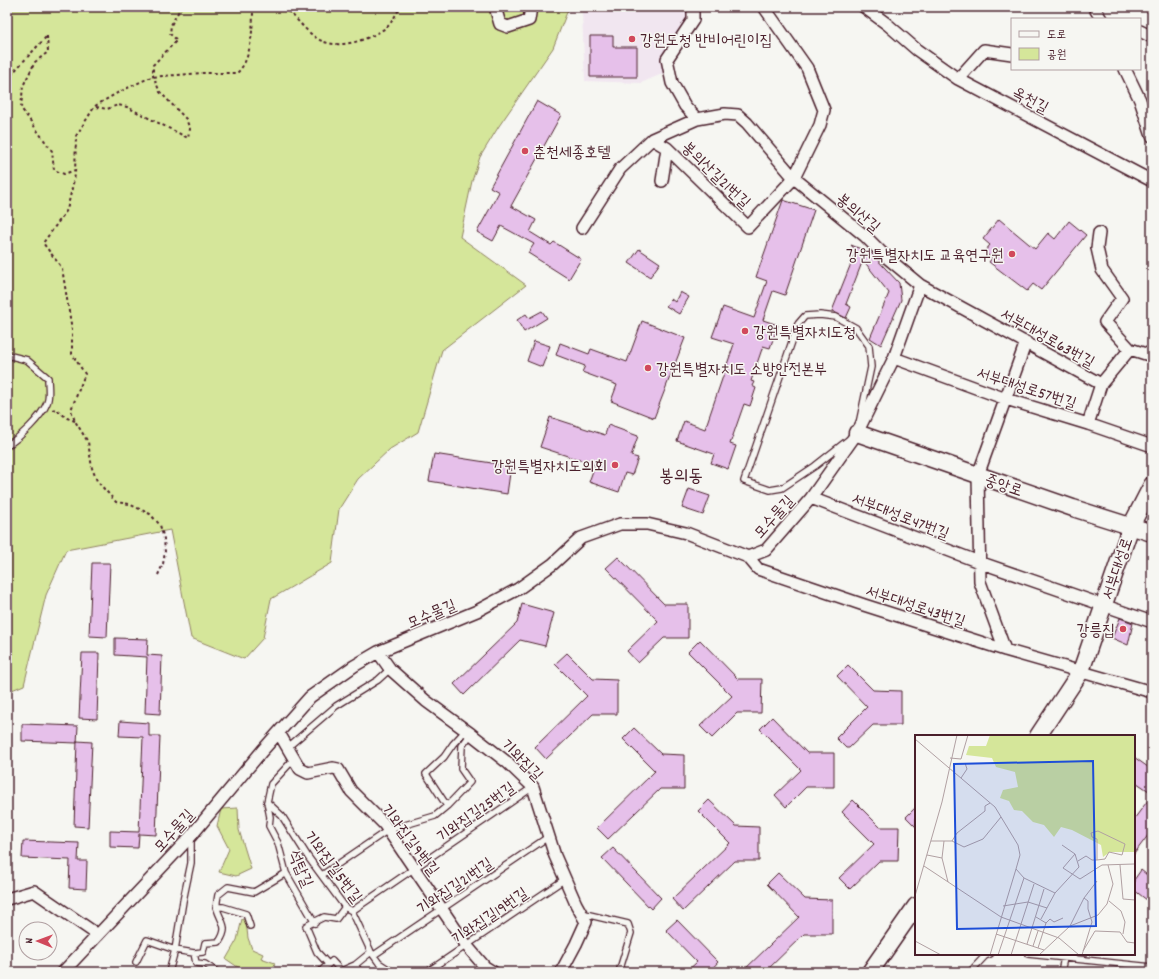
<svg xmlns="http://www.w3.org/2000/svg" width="1159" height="979" font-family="Dekko,'Poor Story',sans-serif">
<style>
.built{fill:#f1e6f0}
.green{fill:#d5e69a;stroke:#908262}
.building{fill:#e6c0ea;stroke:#4a1f2b}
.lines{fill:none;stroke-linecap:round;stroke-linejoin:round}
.lane-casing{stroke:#4a1f2b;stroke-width:8}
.street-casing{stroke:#4a1f2b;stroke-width:14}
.secondary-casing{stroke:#4a1f2b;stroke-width:19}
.path{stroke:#4a1f2b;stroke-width:2;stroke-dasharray:3 3;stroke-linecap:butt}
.lane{stroke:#f6f6f2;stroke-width:5.5}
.street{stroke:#f6f6f2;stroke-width:11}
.secondary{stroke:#f6f6f2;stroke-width:16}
.poi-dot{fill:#d1495b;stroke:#f6f6f2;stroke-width:1.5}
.labels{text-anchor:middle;stroke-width:3;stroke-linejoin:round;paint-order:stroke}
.poi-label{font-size:16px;fill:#4a1f2b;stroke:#f6f6f2;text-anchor:start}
.street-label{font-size:16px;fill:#4a1f2b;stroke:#f6f6f2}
.quarter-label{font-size:18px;fill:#4a1f2b;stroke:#f6f6f2}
.inset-road{fill:none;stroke:#b1a0a2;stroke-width:1}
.view{fill:#1d4ed8;fill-opacity:0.15;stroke:#1d4ed8;stroke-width:2}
.inset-edge{fill:none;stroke:#4a1f2b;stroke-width:2}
</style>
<rect width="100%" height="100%" fill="#f6f6f2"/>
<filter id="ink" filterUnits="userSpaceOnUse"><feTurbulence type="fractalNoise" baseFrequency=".025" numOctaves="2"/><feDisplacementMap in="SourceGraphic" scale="8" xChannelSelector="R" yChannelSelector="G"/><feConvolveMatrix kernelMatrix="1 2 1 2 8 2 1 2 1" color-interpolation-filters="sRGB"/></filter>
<g filter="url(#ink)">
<path class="built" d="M586 7H693L664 73 641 83 585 81 582 13Z"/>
<path class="green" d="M7 7H569L553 48 499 126 480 157 472 181 460 237 526 285 442 350 418 432 390 449 358 479 339 509 332 563 271 599 263 638 244 659 191 638 170 530 66 550 46 595 24 685 7 692Z
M238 808 239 830 251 869 236 876 219 872 229 849 217 826 221 809Z
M242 919 246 921 248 938 252 949 263 954 261 958 275 963 272 972H245L226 959 237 940Z"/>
<path class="building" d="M590 36H613V47H637V77H590Z
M537 101 561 115 511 206 536 220 530 232 551 245 554 242 581 259 569 279 528 253 534 244 501 226 493 241 477 232 499 192 490 187Z
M783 200 814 210 785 295 773 291 763 320 778 325 770 348 763 346 751 381 754 382 752 386 756 388 750 406 744 404 730 444 736 446 728 469 711 463 714 454 677 441 684 421 705 429 734 344 712 337 723 307 754 318 767 281 756 277Z
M999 219 1035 249 1048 233 1055 239 1069 221 1086 235 1041 290 1033 284 1027 291 989 262 992 258 984 252 990 245 983 239Z
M851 245 871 253 899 283 901 300 881 345 870 338 889 293 863 260 846 304 851 307 846 318 832 311 856 251Z
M639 249 660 263 650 277 629 263Z
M680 292 689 297 679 314 666 306 671 299 675 302Z
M542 311 547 318 524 332 517 320 526 314 529 318Z
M642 321 685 338 654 418 611 401 617 385 582 372 585 366 556 355 560 343 589 354 591 349 627 362Z
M534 341 550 346 542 367 527 361Z
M550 417 605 435 608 425 638 436 631 456 638 458 632 475 625 473 619 492 589 482 595 465 540 447Z
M434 454 511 466 507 494 429 481Z
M689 489 710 496 703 515 682 508Z
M618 557 664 604H688V638H664L638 663 627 651 658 621 606 568Z
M92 563H110L107 637 89 636Z
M522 604 554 613 545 646 520 640 464 695 454 684 517 623Z
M1120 618 1133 623 1128 645 1112 638Z
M115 638 148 639 147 655 162 656 160 714 145 713 147 657 115 655Z
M700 640 738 679H762L761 713H737L712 738 700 726 732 696 688 652Z
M82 653H99L97 719 79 718Z
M567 653 593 679 617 680V714H593L546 759 535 747 587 696 555 664Z
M848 665 873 690 901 691V725H873L849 748H846L836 738 867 707 837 676Z
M772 717 807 753H834V787H806L786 807 775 795 801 770 760 729Z
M120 721 149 723V736H160L156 835 139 834 138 848 110 847V831L139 832 143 737 119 736Z
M22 724 78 726 77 743 22 741Z
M634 728 661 754 684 755V789H660L608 839 597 828 655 771 623 739Z
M77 741 92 742 88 827 74 826Z
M1134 757 1152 770V793L1134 781Z
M1152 795V830L1134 854V819Z
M709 800 736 826 759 827V861H735L683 911 672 899 730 843 698 811Z
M853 800 880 827H899L898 861H879L850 889 839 878 874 844 842 812Z
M916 807V827L906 817Z
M23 841 79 843 78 861H87L86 889 69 888 70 860 22 858Z
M613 848 661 898 651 909 602 858Z
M1141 870 1152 879V904L1134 890V880Z
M778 873 805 899 832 900V934H804L765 972H742L799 917 767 884Z
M677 920 718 962 709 972H686L697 962 666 930Z"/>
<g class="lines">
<defs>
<path id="lane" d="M820 315 836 317 856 328 869 346 871 367 857 433 815 466 782 488 770 490 744 481 798 324 805 316Z
M7 355 27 360 48 378C48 385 50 397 47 403 41 418 20 437 7 446
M288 747 336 706 378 680 390 669
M294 759 271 784 267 802 270 817 269 826 278 843 286 873 315 923
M267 802 282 816 308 857 345 907 352 911 371 952 379 963 393 972
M447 806 426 774 444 757 453 744 466 730
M322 875 388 830 435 816 447 806 470 782 461 769 462 746 471 734
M216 907H223L246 914 250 926
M352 911 533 787
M581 913 628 924 631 933 619 972
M1028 954 1152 967
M374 955 548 837
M136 962 147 940 175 950 194 953
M328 964 317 952 306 926 324 917 336 919 345 907
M355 965 360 972
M341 971 355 965 371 952
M169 972 175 950 183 901 191 863V837
M217 972 205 964 196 963 194 953 203 952 205 943 219 942C229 927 222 924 217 909 216 905 217 900 218 895L228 887 254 892 286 873
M320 972 332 961 342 972
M427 972 565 879
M970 972 985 956 990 954
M1061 972 1064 958"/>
<path id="street" d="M495 7 500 24 508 27 529 20 531 7
M693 7V20L667 59 672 83 685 106 697 119
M864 7 887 24 917 50 958 79 1152 181
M1094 7 1101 19
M1140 31 1152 37
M1125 69 1140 100 1152 136
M958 79 984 50 1012 54
M652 139 667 148 748 227 794 178 820 125 824 110 807 68 764 7
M662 181 667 148
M1099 233 1097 248 1102 270 1122 298 1105 322 1130 349
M920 285 1101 384
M894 358 1006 399 1088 424 1152 446
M1088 424 1101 384 1130 349 1152 356
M811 498 979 562 1152 622
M748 557 758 569 864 605 1005 650 1152 692
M1005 650 980 582 978 475 1026 342
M378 652 390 669 426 701 471 734 508 763 533 787 555 856 576 904 586 922 576 944 561 972
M279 733 300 769 308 773 333 768 338 769 351 791 384 824 467 946 485 967 493 972
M7 899 34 891 98 935
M63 972 191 836 262 751 310 697 354 666 378 652 477 611 518 589 553 564 581 538 620 524H647L686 533 748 557 766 550 811 498 857 433 894 358 920 285 885 256 865 236 794 178 747 123 738 115 725 114 697 119 652 139 620 169 582 228"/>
<path id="secondary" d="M857 433 1073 508 1152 533
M1038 736 1081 671 1131 526 1152 485
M870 972 916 906"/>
</defs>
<use href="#lane" class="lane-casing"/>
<use href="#street" class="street-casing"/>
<use href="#secondary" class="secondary-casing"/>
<path class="path" d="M284 7C296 17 304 30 318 39 338 51 369 40 387 27 392 23 396 13 401 7
M47 36 48 52 35 62 23 86 21 108 52 151 54 170 64 174 75 170
M7 79 47 36
M96 107 107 109 118 105 127 107 188 138 190 129 186 119 160 92 153 76V65L177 40 170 34 171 25 181 7
M52 410 56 409 67 418 75 421
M158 575 163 564 165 552 164 539 160 525 150 514 129 504 116 502 97 481 92 468 88 442 75 421 71 410 85 374 72 354V330L62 268 43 243 67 210 75 175 76 136 95 106 119 92 151 77 202 73H237C252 60 253 25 253 7"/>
<use href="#lane" class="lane"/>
<use href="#street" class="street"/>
<use href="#secondary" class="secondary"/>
</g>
</g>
<g class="poi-dot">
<circle cx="632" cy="39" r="4"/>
<circle cx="525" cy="151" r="4"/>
<circle cx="1012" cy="254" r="4"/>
<circle cx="745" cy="331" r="4"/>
<circle cx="648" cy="368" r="4"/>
<circle cx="615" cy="465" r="4"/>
<circle cx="1123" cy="629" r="4"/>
</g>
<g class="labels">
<g class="poi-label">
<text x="640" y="45">강원도청 반비어린이집</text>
<text x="533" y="157">춘천세종호텔</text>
<text x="1004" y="260" text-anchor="end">강원특별자치도 교육연구원</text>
<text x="753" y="337">강원특별자치도청</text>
<text x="656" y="374">강원특별자치도 소방안전본부</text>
<text x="607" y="471" text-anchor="end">강원특별자치도의회</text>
<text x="1115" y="635" text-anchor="end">강릉집</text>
</g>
<g class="street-label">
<text transform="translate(1031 99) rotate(28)" y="6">옥천길</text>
<text transform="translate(717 174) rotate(44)" y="6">봉의산길21번길</text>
<text transform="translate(859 212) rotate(40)" y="6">봉의산길</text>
<text transform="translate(1048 337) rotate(29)" y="6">서부대성로63번길</text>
<text transform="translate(1027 387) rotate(18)" y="6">서부대성로57번길</text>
<text transform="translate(1004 484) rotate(19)" y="6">중앙로</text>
<text transform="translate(901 515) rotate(21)" y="6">서부대성로47번길</text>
<text transform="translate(773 516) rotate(-48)" y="6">모수물길</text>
<text transform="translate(1116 568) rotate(-71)" y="6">서부대성로</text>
<text transform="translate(916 605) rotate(18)" y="6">서부대성로43번길</text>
<text transform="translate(431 613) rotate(-23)" y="6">모수물길</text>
<text transform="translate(523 759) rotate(45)" y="6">기와집길</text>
<text transform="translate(475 811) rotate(-35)" y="6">기와집길25번길</text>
<text transform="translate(173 830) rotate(-48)" y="6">모수물길</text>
<text transform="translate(411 839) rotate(53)" y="6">기와집길9번길</text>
<text transform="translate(334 866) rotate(53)" y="6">기와집길5번길</text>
<text transform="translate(302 868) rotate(67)" y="6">석탑길</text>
<text transform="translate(454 885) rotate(-34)" y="6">기와집길21번길</text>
<text transform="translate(489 915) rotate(-34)" y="6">기와집길19번길</text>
</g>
<g class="quarter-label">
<text x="681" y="481">봉의동</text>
</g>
</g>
<g transform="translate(915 735)">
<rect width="220" height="220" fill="#f6f6f2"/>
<path d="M75 0H220V117H195L188 122 186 110 157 95 146 92 139 102 129 90 118 87 107 76 99 75 94 66 85 63 88 55 103 52 100 37 81 32 77 23 51 20 54 11H71Z" fill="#d5e69a"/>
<path class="inset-road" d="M0 4 80 72 103 110 105 120 101 134 109 143 140 158 164 132 160 119 147 110M35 23 46 24 53 0M46 43 52 34 50 28M16 106H37L49 112 68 104 86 82M37 106 42 98 70 76V71L75 68M160 119 148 133 165 144 187 130 219 129M12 120 27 123M27 123 33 147M27 123 29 106M163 126 171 121 177 125H182L190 124 194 117 207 120 210 109 183 96 176 98 177 102 182 104V125M205 130 208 164 220 165M9 131 86 182 144 203 164 220M0 161 27 67 42 0M194 166 206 176 210 187 208 199M88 171 113 167 132 173M121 182 131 188 123 213M126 184 140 158M131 188 135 184 139 187 148 183M155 191 183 180 192 169 198 149 193 130M81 199 129 215M0 206 26 220M112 209 129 154M118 211 123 196M168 216 180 196 205 197 212 207 220 208M75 220 101 134M83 220 109 143M96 220 119 149M124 220 155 191 169 163 182 146M167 220 177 187 173 174V166L169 163"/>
<path class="view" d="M178 26 181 191 42 194 39 29Z"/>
<rect width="220" height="220" class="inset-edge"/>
</g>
<rect width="1159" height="979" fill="none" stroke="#f6f6f2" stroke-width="24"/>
<rect x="12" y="12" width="1135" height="955" fill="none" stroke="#4a1f2b" stroke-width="1.5" filter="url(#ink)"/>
<rect x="1011" y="18" width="130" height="52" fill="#f6f6f2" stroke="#b1a0a2"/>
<rect x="1019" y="31" width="20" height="6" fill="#f6f6f2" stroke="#b1a0a2"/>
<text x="1047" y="38" font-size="12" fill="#4a1f2b">도로</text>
<rect x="1019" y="48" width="20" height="12" fill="#d5e69a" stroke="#b1a0a2"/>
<text x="1047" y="58" font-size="12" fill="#4a1f2b">공원</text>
<g transform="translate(38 941) rotate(271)"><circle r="19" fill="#f6f6f2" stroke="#b1a0a2"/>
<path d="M0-3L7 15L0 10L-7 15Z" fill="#d1495b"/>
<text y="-6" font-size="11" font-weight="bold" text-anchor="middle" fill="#4a1f2b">N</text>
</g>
</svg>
